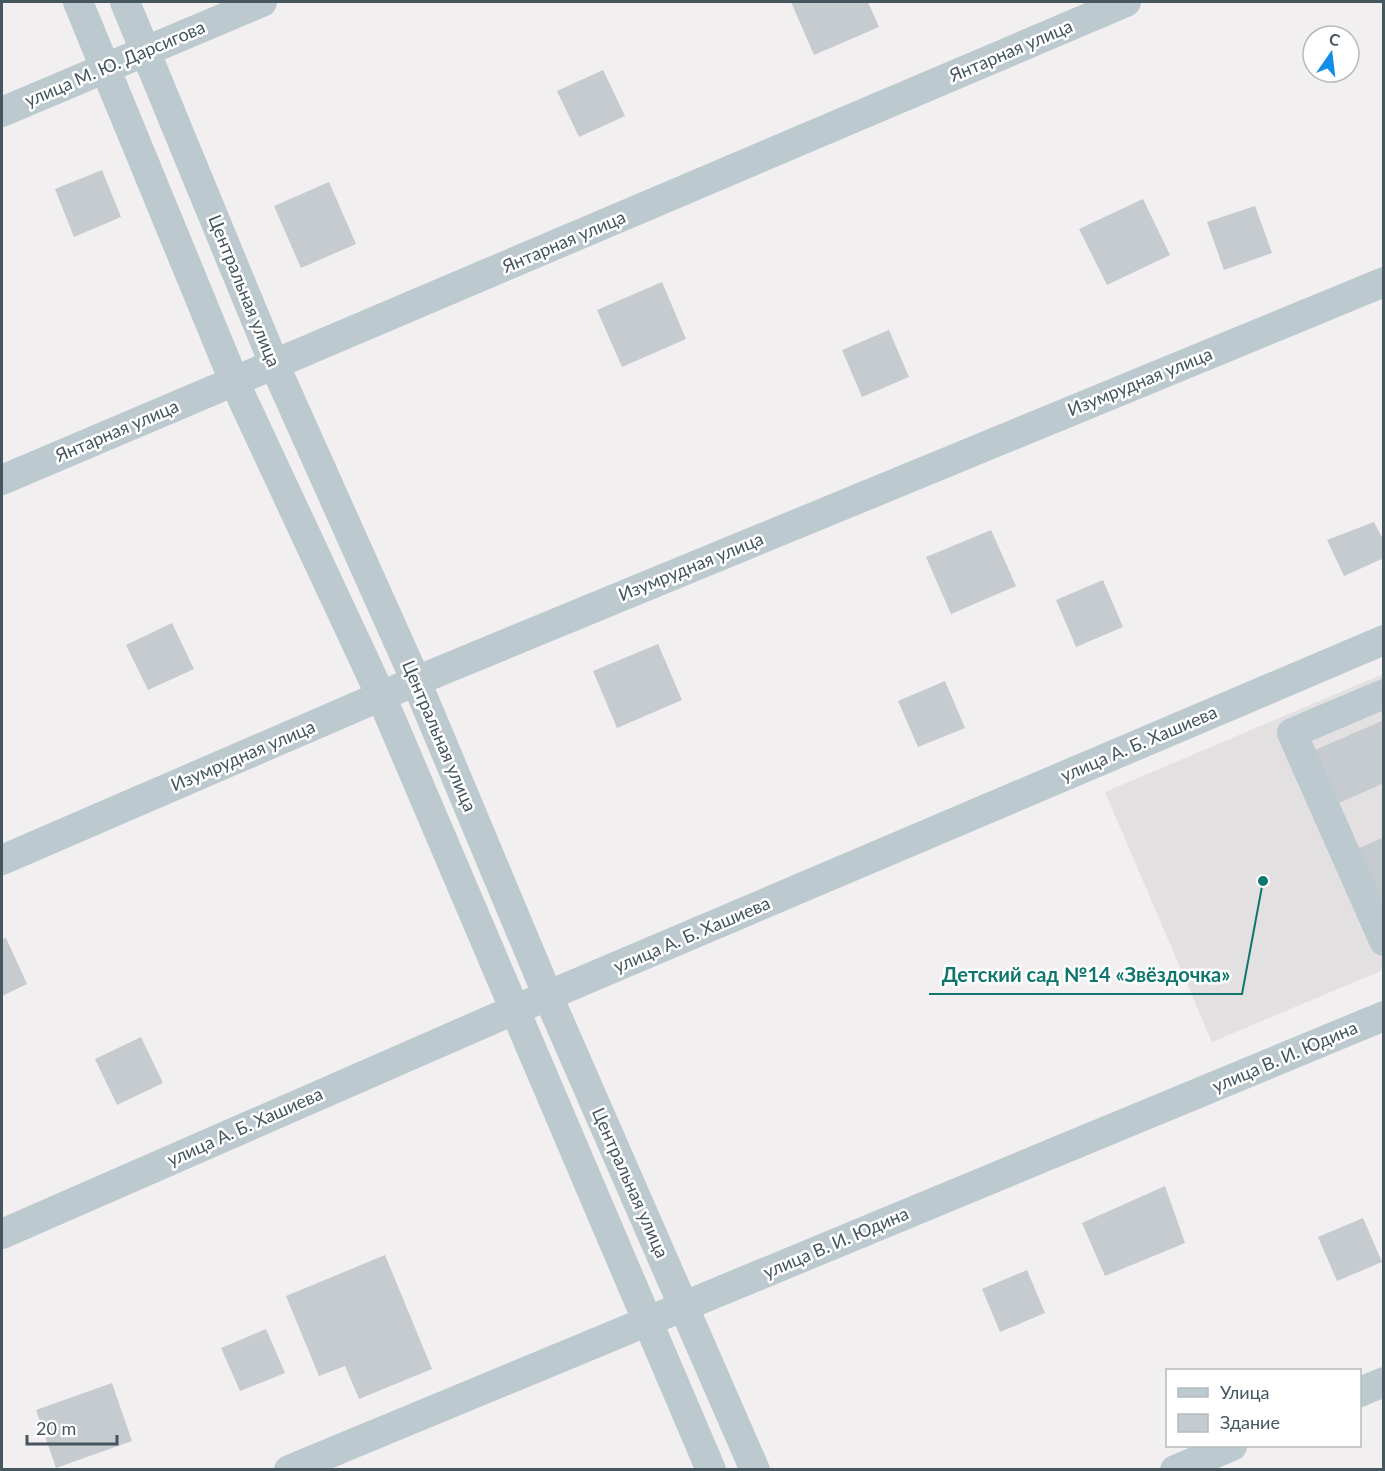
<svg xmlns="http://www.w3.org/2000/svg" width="1385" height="1471" font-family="Lato,sans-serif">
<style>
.education{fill:#e3e0e2}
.building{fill:#c6cbcf}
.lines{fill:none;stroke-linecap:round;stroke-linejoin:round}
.minor{stroke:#bcc9cf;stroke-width:30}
.labels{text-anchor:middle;stroke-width:5;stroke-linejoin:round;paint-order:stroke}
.street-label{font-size:18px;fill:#46565e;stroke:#fff}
.leader{fill:none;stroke:#0f766e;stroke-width:2}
.callout-dot{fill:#0f766e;stroke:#fff;stroke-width:2}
.callout-label{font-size:20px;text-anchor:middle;font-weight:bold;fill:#0f766e;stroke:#fff;stroke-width:5;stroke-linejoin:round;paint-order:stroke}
</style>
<rect width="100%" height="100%" fill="#f2eff0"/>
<path class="education" d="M1383 674V970L1212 1042 1105 792Z"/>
<path class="building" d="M791 2H868L879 27 814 55Z
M603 70 625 116 579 137 557 91Z
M102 170 121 217 74 237 55 189Z
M329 182 356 244 301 268 274 206Z
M1143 199 1170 255 1107 285 1079 229Z
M1255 206 1272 253 1224 270 1207 222Z
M662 282 686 339 622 367 597 310Z
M889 330 909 377 862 397 842 350Z
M1374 522 1384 541V558L1344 576 1327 540Z
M991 530 1016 586 951 614 926 557Z
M1103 580 1123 627 1076 647 1056 600Z
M172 623 194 669 148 690 126 645Z
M658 644 682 700 617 728 593 671Z
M945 681 965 728 918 747 898 701Z
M1384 720V783L1339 803 1315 750Z
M1384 837V900L1378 902 1355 850Z
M6 938 27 984 2 996V939Z
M141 1037 163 1083 117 1105 95 1059Z
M1165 1186 1185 1243 1105 1276 1082 1223Z
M1363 1218 1382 1262 1337 1281 1318 1237Z
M385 1255 432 1369 359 1399 345 1366 319 1376 286 1296Z
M1027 1270 1045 1313 1000 1332 982 1289Z
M266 1329 285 1373 240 1391 221 1348Z
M112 1383 132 1441 56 1468 36 1410Z"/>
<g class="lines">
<path class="minor" d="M78 2 234 381 381 696 711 1470
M125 2 275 366 416 681 548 996 755 1470
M2 112 262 2
M2 480 1126 2
M1384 694 1292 733 1384 941
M2 860 416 681 1384 282
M2 1234 514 1010 1384 640
M1360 1392 1384 1382
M289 1470 1384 1016
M1175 1470 1232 1446"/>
</g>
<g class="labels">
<g class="street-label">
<text transform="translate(1011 51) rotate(-23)" y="6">Янтарная улица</text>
<text transform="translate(115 64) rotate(-23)" y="6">улица М. Ю. Дарсигова</text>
<text transform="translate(564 242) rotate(-23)" y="6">Янтарная улица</text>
<text transform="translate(244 291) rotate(68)" y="6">Центральная улица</text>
<text transform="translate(1140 382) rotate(-22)" y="6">Изумрудная улица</text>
<text transform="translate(117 431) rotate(-23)" y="6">Янтарная улица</text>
<text transform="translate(691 567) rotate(-22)" y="6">Изумрудная улица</text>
<text transform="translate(439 736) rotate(67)" y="6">Центральная улица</text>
<text transform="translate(1139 744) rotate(-23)" y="6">улица А. Б. Хашиева</text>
<text transform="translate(243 756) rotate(-23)" y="6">Изумрудная улица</text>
<text transform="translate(692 935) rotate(-23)" y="6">улица А. Б. Хашиева</text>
<text transform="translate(1285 1057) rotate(-23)" y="6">улица В. И. Юдина</text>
<text transform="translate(245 1127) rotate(-24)" y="6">улица А. Б. Хашиева</text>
<text transform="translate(630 1183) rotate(66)" y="6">Центральная улица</text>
<text transform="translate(836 1243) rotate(-23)" y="6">улица В. И. Юдина</text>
</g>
</g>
<path class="leader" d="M1263 881L1242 994H929"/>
<circle class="callout-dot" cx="1263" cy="881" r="6"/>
<g class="callout-label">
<text x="1086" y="982">Детский сад №14 «Звёздочка»</text>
</g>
<rect width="1385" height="1471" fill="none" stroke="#46565e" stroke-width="6"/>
<rect x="1166" y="1369" width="195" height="78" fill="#ffffff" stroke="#b5bbbf" stroke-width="1.5"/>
<rect x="1178" y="1388" width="30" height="9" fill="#bcc9cf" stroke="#b5bbbf" stroke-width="1.5"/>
<text x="1220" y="1399" font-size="18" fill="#46565e">Улица</text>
<rect x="1178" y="1414" width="30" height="18" fill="#c6cbcf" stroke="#b5bbbf" stroke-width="1.5"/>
<text x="1220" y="1429" font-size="18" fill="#46565e">Здание</text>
<g transform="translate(1331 54) rotate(14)"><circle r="28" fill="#ffffff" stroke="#b5bbbf" stroke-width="1.5"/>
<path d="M0-4.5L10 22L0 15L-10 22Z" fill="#118eea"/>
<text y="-9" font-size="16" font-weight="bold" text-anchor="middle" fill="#46565e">С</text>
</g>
<path d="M27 1435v9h90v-9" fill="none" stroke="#46565e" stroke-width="3"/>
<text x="36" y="1435" font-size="18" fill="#46565e" stroke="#ffffff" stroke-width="4.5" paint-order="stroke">20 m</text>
</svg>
